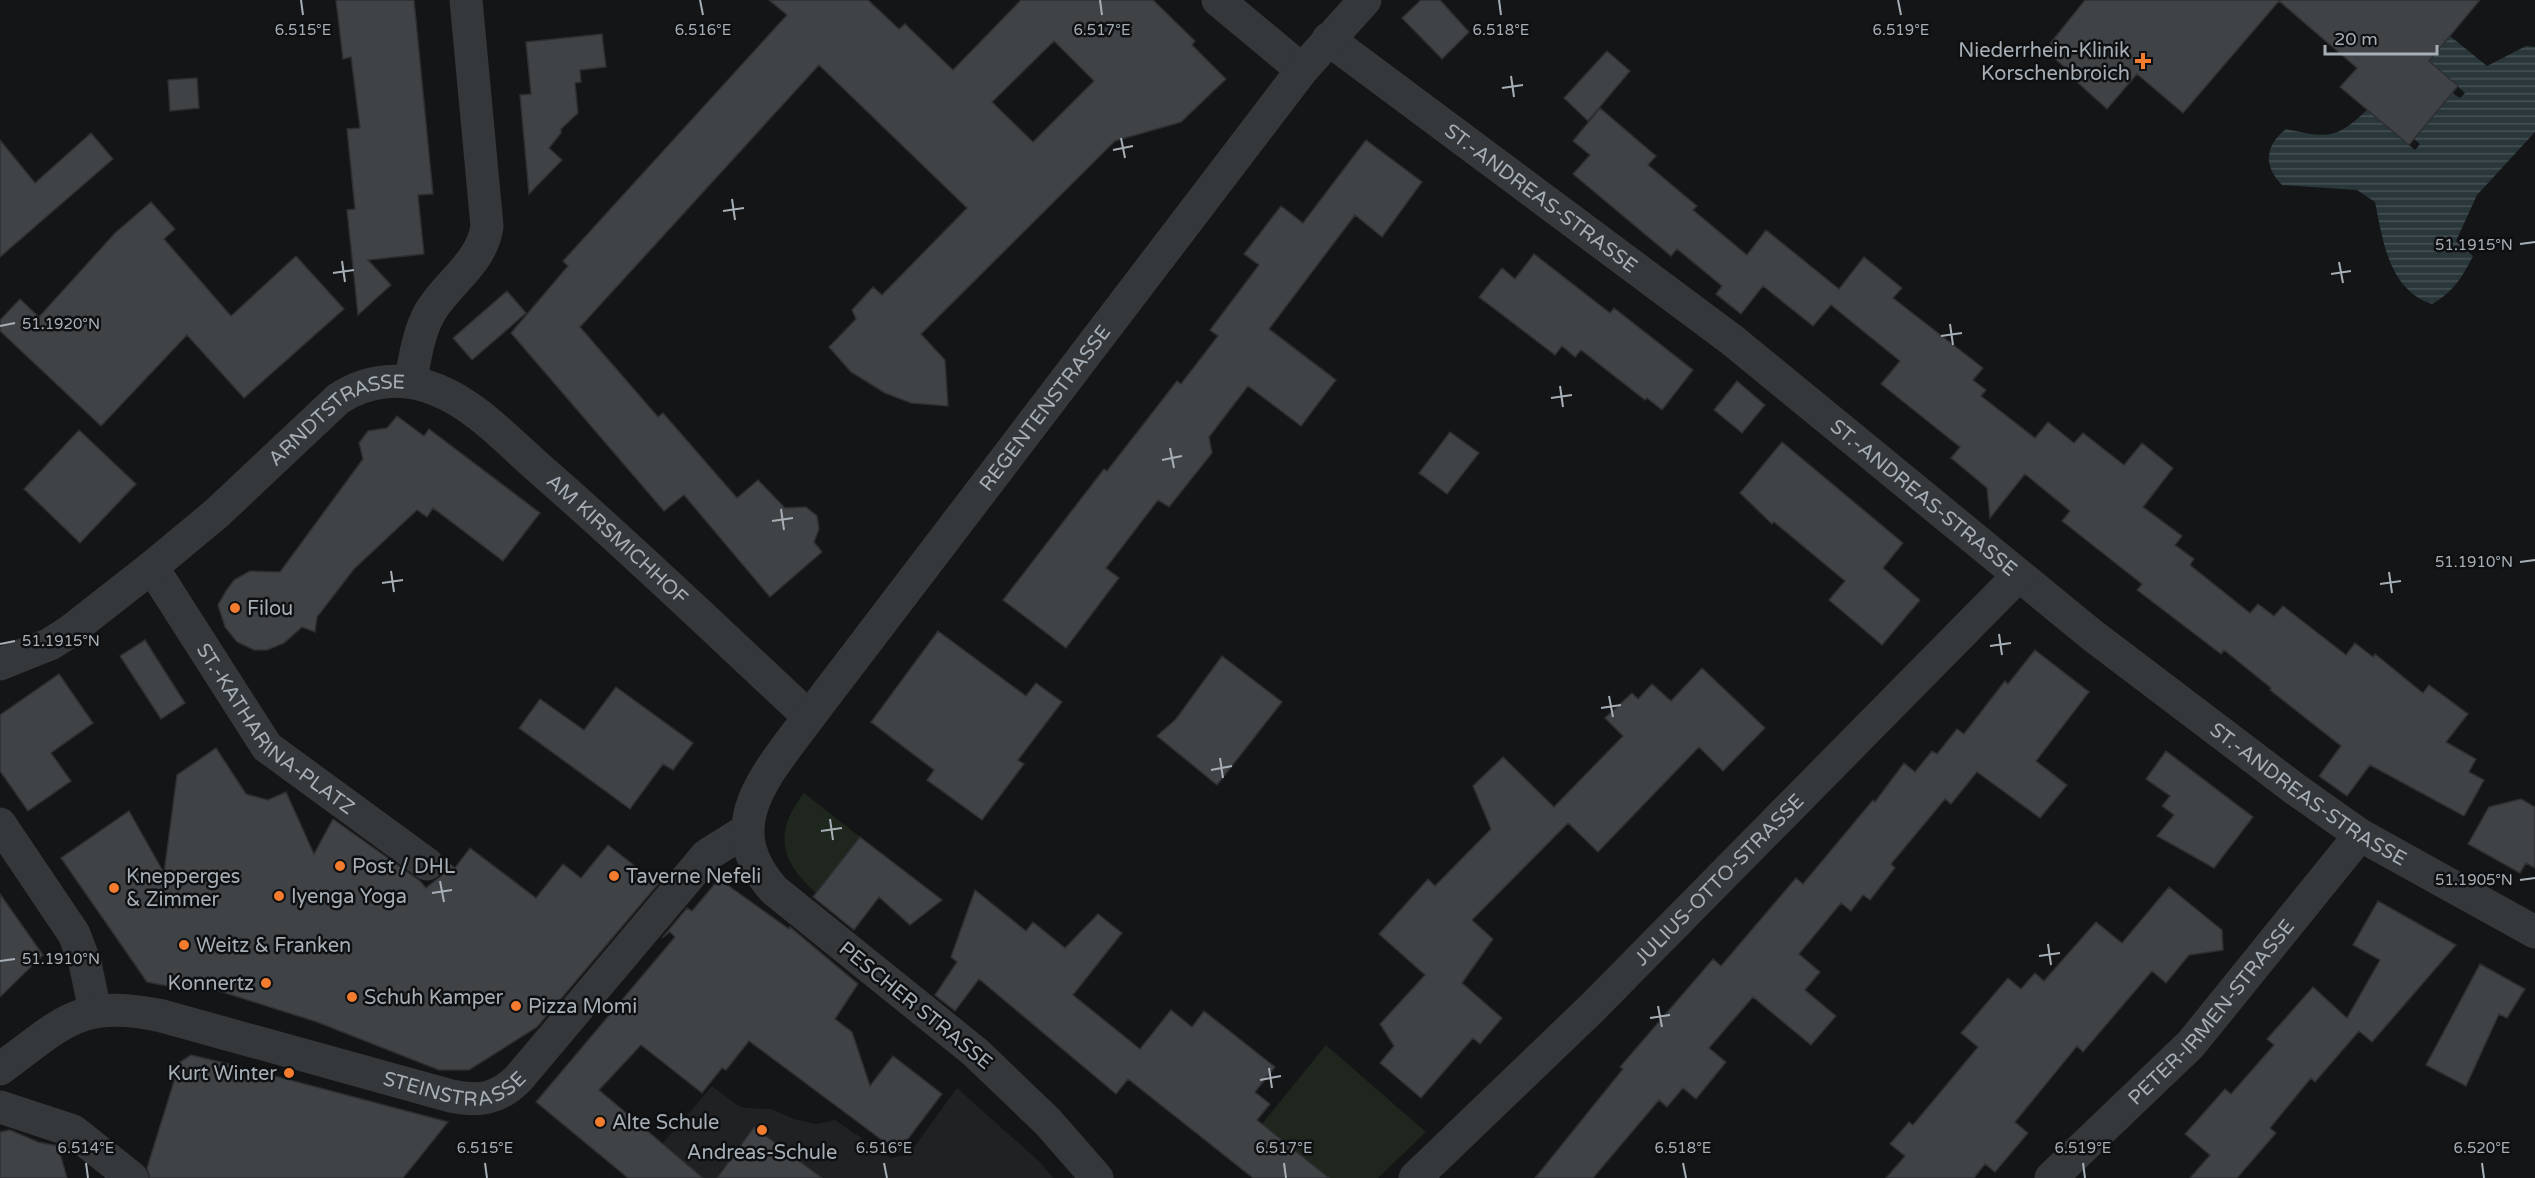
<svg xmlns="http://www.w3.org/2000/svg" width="2535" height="1178" font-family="'Varela Round',sans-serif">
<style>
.built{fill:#202123}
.garden{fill:#1f261e}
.water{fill:url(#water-rules)}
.building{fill:#404346;stroke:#2e2f32;stroke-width:1.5;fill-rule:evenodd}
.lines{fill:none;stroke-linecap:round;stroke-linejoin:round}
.minor{stroke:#35383b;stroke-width:33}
.ticks{fill:none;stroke:#a6afb6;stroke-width:2}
.poi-dot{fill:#f37c2f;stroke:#0f1011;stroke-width:2}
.labels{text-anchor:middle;stroke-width:5;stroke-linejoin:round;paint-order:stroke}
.poi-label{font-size:20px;fill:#a6afb6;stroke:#0f1011;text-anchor:start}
.street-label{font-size:20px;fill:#a6afb6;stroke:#0f1011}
.ticks-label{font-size:15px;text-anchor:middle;fill:#a6afb6;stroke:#0f1011;stroke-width:5;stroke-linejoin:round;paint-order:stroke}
</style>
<defs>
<pattern id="water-rules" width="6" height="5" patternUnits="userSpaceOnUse" patternTransform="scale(1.5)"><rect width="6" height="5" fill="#2a373a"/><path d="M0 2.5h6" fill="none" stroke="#465154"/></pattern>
</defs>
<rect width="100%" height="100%" fill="#141516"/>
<path class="built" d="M712 1086 737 1105 745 1108 771 1109 794 1119 816 1124 835 1120 891 1158 909 1154 957 1088 1040 1162 1053 1178H672L662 1144Z"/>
<path class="garden" d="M804 793 860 837 816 893C780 861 773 833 804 793Z
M1326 1045 1426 1132 1378 1178H1313L1261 1125Z"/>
<path class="water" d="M2450 36 2487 66 2526 46 2535 47V132L2477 195 2456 241 2473 256C2462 278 2453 292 2432 304 2389 290 2383 241 2375 202L2357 190 2282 185C2262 165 2266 145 2286 129 2328 138 2335 140 2367 110L2415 150 2420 144 2414 139 2452 93 2460 98 2465 93 2429 61Z"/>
<path class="building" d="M336 0H414L433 194 418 195 424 254 368 260 391 285 358 315 347 210 355 209 347 129 360 128 351 57 343 59Z
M769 0H868L899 29 905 24 953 70 1021 0H1153L1195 41 1192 45 1226 79 1181 122 1115 141 921 334 945 360 948 406 911 403 885 393 851 372 829 347 856 319 852 310 873 287 882 295 967 208 819 65 580 327 658 417 663 413 737 498 758 480 785 508 806 507 817 516 819 529 814 542 822 552 770 597 684 495 664 511 511 333 568 266 563 261 787 15ZM1054 41 1094 81 1033 142 992 102Z
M1421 0H1440L1469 32 1442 59 1402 18Z
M2085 0H2480L2429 61 2458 86 2409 145 2340 87 2357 68 2279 1 2183 113 2137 74 2107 109 2077 82 2079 80 2045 50Z
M602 34 606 67 580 70 581 82 575 83 578 113 561 129V133L549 148 562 160 529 194 520 95 531 94 526 42Z
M1607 51 1630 71 1588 121 1564 98Z
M197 78 199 108 170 111 168 80Z
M1600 108 1656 156 1648 165 1697 206 1693 210 1747 255 1766 230 1839 289 1864 257 1902 288 1893 298 1983 368 1973 380 1986 390 1981 396 2035 438 2048 422 2074 443 2083 433 2124 465 2142 443 2173 468 2143 507 2182 536 2175 545 2194 559 2190 565 2250 613 2258 604 2274 616 2283 606 2346 655 2355 643 2373 657 2375 654 2423 693 2429 685 2468 714 2446 742 2476 759 2469 772 2484 780 2464 816 2370 765 2347 796 2319 776 2341 746 2270 690 2271 688 2224 650 2221 654 2137 590 2142 584 2062 521 2070 511 2025 474 1990 518 1987 488 1951 458 1960 447 1881 384 1900 361 1831 305 1813 326 1763 286 1741 314 1716 294 1722 286 1677 249 1671 256 1573 174 1590 155 1573 141Z
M91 133 113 159 0 257V140L35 183Z
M1366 140 1422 182 1382 237 1355 215 1269 329 1336 380 1301 426 1248 386 1209 437 1212 453 1169 507 1158 500 1106 568 1119 578 1066 648 1003 600 1104 469 1107 471 1177 381 1181 384 1218 336 1210 330 1259 265 1244 254 1281 206 1303 223Z
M151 202 175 229 164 239 231 316 296 256 344 309 244 398 187 335 101 426 0 331V320L20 299 39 317 115 233Z
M1534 254 1610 313 1614 308 1693 370 1662 410 1647 398 1645 400 1581 350 1575 357 1562 346 1555 355 1479 297 1502 268 1515 279Z
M507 291 526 313 472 360 453 338Z
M1737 381 1765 405 1742 433 1714 410Z
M397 416 424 436 429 429 540 513 503 561 433 508 427 517 417 510 354 569 317 617 315 632 302 627 284 643 267 650H254L237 642 225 627 218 605 226 591 234 580 250 571 280 572 363 459 359 443 368 431 387 428Z
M79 430 136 484 80 543 24 489Z
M1450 432 1479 453 1447 494 1419 473Z
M1782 442 1903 543 1883 568 1920 600 1882 645 1829 600 1845 581 1774 522 1772 524 1740 493Z
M938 631 1026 696 1036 683 1062 702 1018 760 1024 764 982 820 927 780 934 770 871 722Z
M145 640 185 703 161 719 120 656Z
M2035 650 2089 692 2036 761 2067 785 2040 818 1977 772 1951 804 1945 799 1891 864 1895 868 1870 900 1863 895 1851 911 1841 903 1799 954 1820 972 1805 990 1836 1016 1811 1045 1753 997 1709 1048 1726 1062 1696 1099 1683 1088 1667 1107 1659 1100 1593 1178H1535L1623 1069 1620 1067 1713 959 1721 966 1796 878 1803 884 1873 800 1875 802 1904 763 1915 772 1932 751 1937 754 1957 729 1964 734 2005 681 2008 684Z
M1222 656 1282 702 1217 785 1157 736 1176 719Z
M1702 668 1765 728 1723 771 1699 747 1598 852 1568 823 1472 920 1493 939 1462 983 1502 1018 1480 1044 1473 1038 1421 1098 1380 1063 1394 1046 1380 1024 1425 975 1379 934 1428 879 1435 886 1491 829 1473 786 1503 757 1554 807 1623 736 1605 718 1632 693 1638 699 1652 684 1671 701Z
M59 674 93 723 51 753 71 781 28 811 0 771V715Z
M616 687 693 743 673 770 663 764 630 809 519 728 540 699 584 730Z
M216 748 246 794 268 800 286 792 314 854 333 819 420 881 426 888 442 875 446 861 455 868 470 848 536 898 563 864 581 878 608 845 658 884 537 1027 469 1070H439L317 1022 197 984 194 991 147 982 61 858 129 811 164 873 177 775Z
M2166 751 2253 817 2214 868 2157 836 2174 815 2162 806 2170 796 2146 779Z
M2521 799 2535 807V868L2526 863 2520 873 2468 844 2489 807Z
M860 837 942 900 910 925 879 897 854 930 813 897Z
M719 879 789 929 790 927 858 984 835 1019 852 1032 870 1086 893 1056 942 1094 898 1152 749 1041 726 1070 722 1068 702 1093 641 1045 599 1090 703 1178H628L536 1102 675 937 670 932 662 938 687 908 692 911Z
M2169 887 2222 930 2223 950 2189 955 2166 983 2152 971 2083 1052 2077 1046 2015 1122 2028 1133 1995 1172 1985 1164 1974 1178H1886L1905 1156 1890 1144 1909 1122 1913 1125 1978 1047 1961 1033 2008 978 2021 989 2035 973 2044 981 2096 922 2122 943Z
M975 890 1026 931 1033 922 1065 948 1098 914 1122 933 1073 995 1140 1049 1171 1010 1192 1027 1204 1011 1275 1067 1255 1092 1270 1104 1257 1120 1329 1178H1253L1128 1079 1116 1094 979 979 955 1011 935 995 957 962 951 957Z
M0 894 43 955 0 997Z
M2378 901 2456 945 2372 1042 2359 1031 2315 1082 2311 1078 2270 1128 2276 1133 2237 1178H2190L2210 1155 2185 1134 2225 1089 2231 1094 2274 1045 2267 1039 2313 987 2347 1018 2380 960 2353 945Z
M2480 964 2525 989 2507 1018 2499 1014 2466 1086 2426 1065Z
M191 1055 237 1066 448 1122 403 1178H150L147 1168 180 1062Z
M754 1127 822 1178H717Z
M10 1130 38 1142 58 1146 67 1178H0V1132Z"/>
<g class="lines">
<g class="minor">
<path d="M1218 0 1302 70"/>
<path id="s1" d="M1328 39 1732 340 2092 635 2295 789 2360 835 2535 932"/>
<path d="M410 382C415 360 418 334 429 314 446 283 482 264 487 226L466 0"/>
<path id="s2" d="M152 567 267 747 427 864"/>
<path id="s3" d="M0 664 50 644 69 632 152 567 217 513 338 399C368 379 403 376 437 390 477 406 509 442 541 470 633 550 720 634 809 717"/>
<path d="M0 824 74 934 85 963 95 1011"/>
<path id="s4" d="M0 1069C63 1023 79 998 162 1016L451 1096C479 1102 498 1099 518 1079L707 855 747 830"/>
<path d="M0 1107 73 1131 132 1178"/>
<path id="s5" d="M1097 1178 1048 1122 975 1052 774 890C715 825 769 772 809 717L1302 70 1365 0"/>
<path id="s6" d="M1415 1178 1593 1007 2018 576"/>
<path id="s7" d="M2051 1178 2191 1044 2360 835"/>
</g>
</g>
<path class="ticks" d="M301 0 303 15M700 0 703 15M1100 0 1102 15M1499 0 1501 15M1898 0 1901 15M1511 76 1514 97M1502 88 1523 85M1121 138 1125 158M1113 150 1133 146M732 199 735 220M723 211 744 208M2520 244 2535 242M342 261 345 282M2339 262 2343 283M333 273 354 270M2331 274 2351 271M1950 324 1953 345M0 326 15 323M1941 336 1962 333M1560 386 1563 407M1551 398 1572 395M1170 448 1174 468M1162 460 1182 456M781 509 784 530M772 521 793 518M2520 562 2535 560M391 571 394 592M2389 572 2392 593M382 583 403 580M2380 584 2401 581M1999 634 2002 655M0 644 15 641M1990 646 2011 643M1609 696 1613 717M1601 708 1621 705M1220 758 1223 778M1211 770 1232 766M830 819 833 840M821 831 842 828M2520 880 2535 878M440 881 444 902M432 893 452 890M2048 944 2051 965M2039 956 2060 953M0 961 15 959M1658 1006 1662 1027M1650 1018 1670 1015M1269 1068 1272 1088M1260 1080 1281 1076M86 1163 88 1178M485 1163 487 1178M884 1163 887 1178M1284 1163 1286 1178M1683 1163 1686 1178M2083 1163 2085 1178M2482 1163 2484 1178"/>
<g class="poi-dot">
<path d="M2140 52h6v6h6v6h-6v6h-6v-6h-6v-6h6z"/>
<circle cx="235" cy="608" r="6"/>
<circle cx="340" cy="866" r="6"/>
<circle cx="614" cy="876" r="6"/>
<circle cx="114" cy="888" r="6"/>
<circle cx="279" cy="896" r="6"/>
<circle cx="184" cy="945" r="6"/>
<circle cx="266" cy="983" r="6"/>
<circle cx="352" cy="997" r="6"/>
<circle cx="516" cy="1006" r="6"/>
<circle cx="289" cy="1073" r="6"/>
<circle cx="600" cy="1122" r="6"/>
<circle cx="762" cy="1130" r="6"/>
</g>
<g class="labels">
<g class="poi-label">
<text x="2130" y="57" text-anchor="end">Niederrhein-Klinik<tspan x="2130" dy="23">Korschenbroich</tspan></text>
<text x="247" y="615">Filou</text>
<text x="352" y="873">Post / DHL</text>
<text x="126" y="883">Knepperges<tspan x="126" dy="23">&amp; Zimmer</tspan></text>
<text x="626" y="883">Taverne Nefeli</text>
<text x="291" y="903">Iyenga Yoga</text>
<text x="196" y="952">Weitz &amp; Franken</text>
<text x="254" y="990" text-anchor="end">Konnertz</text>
<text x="364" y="1004">Schuh Kamper</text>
<text x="528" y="1013">Pizza Momi</text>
<text x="277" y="1080" text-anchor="end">Kurt Winter</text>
<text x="612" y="1129">Alte Schule</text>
<text x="762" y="1159" text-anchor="middle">Andreas-Schule</text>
</g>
<g class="street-label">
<text dy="7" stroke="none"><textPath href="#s1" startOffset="266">ST.-ANDREAS-STRASSE</textPath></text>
<text dy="7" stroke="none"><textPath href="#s5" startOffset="1020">REGENTENSTRASSE</textPath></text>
<text dy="7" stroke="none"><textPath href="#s3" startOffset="422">ARNDTSTRASSE</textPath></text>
<text dy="7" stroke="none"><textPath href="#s1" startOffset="752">ST.-ANDREAS-STRASSE</textPath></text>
<text dy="7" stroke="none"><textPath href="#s3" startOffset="771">AM KIRSMICHHOF</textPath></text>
<text dy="7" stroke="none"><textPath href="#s2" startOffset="206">ST.-KATHARINA-PLATZ</textPath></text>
<text dy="7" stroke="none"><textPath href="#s1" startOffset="1238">ST.-ANDREAS-STRASSE</textPath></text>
<text dy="7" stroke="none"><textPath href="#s6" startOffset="426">JULIUS-OTTO-STRASSE</textPath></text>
<text transform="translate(916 1005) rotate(39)" y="7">PESCHER STRASSE</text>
<text dy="7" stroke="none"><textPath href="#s7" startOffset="231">PETER-IRMEN-STRASSE</textPath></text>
<text dy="7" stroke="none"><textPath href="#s4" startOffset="484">STEINSTRASSE</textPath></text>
</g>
</g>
<g class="ticks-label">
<text x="303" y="35">6.515°E</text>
<text x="703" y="35">6.516°E</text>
<text x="1102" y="35">6.517°E</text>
<text x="1501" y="35">6.518°E</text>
<text x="1901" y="35">6.519°E</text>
<text x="2474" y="250">51.1915°N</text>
<text x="61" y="329">51.1920°N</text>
<text x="2474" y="567">51.1910°N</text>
<text x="61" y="646">51.1915°N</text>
<text x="2474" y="885">51.1905°N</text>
<text x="61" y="964">51.1910°N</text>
<text x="86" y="1153">6.514°E</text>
<text x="485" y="1153">6.515°E</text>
<text x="884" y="1153">6.516°E</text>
<text x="1284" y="1153">6.517°E</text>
<text x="1683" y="1153">6.518°E</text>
<text x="2083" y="1153">6.519°E</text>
<text x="2482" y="1153">6.520°E</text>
</g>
<path d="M2325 45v9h112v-9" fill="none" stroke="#a6afb6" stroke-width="3"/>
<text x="2334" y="45" font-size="18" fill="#a6afb6" stroke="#0f1011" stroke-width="4.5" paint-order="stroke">20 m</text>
</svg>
